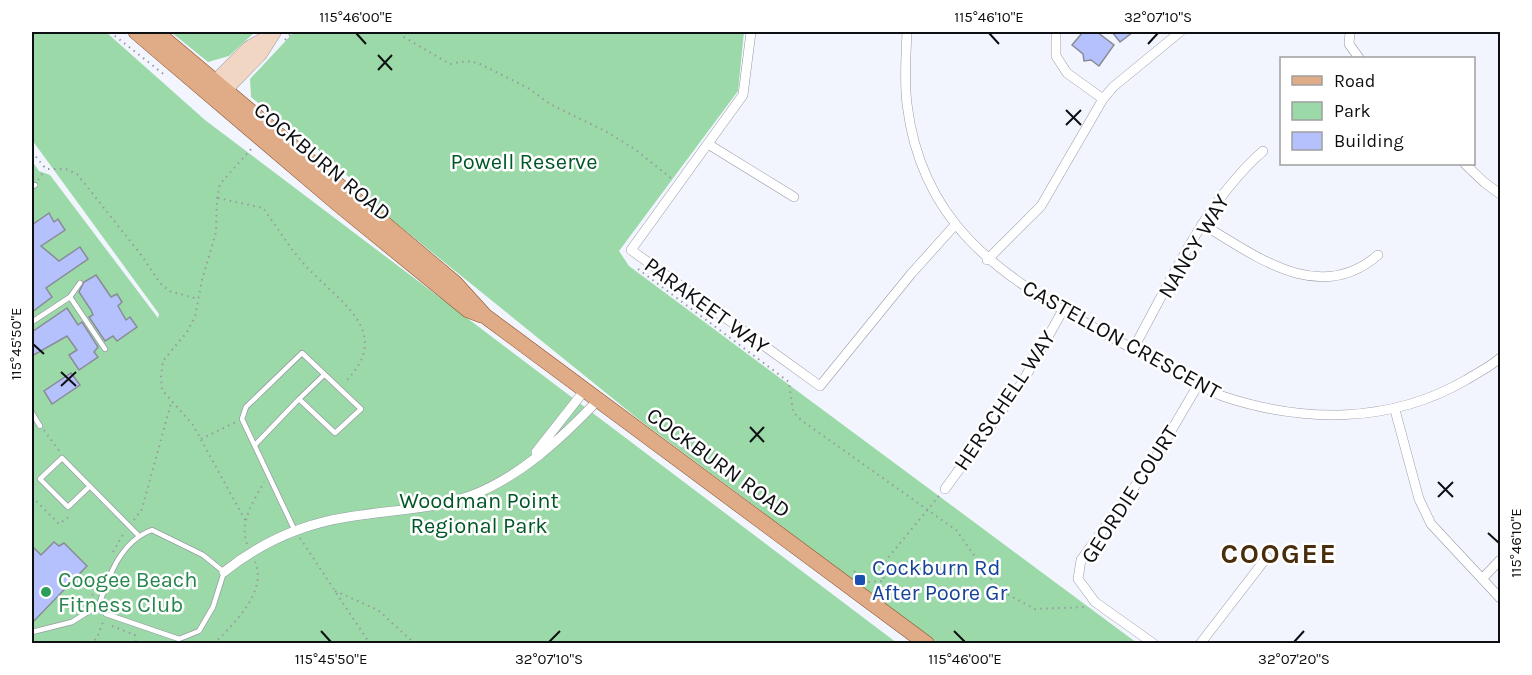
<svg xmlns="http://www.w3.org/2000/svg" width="1532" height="675" font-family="Karla,sans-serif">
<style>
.green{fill:#9bdaa8}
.building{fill:#b5c1fd;stroke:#898b96;stroke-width:1.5}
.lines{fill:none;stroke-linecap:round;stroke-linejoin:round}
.lane-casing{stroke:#989aa5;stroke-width:6}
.street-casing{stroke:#989aa5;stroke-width:10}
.secondary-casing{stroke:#989aa5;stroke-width:15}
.primary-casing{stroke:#8a512a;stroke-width:16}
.path{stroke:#989aa1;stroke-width:2;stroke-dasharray:1.5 4.5;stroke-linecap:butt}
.lane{stroke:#fff;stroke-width:4.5}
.street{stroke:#fff;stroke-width:9}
.secondary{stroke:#f0d6c3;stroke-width:14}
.primary{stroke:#e0ac87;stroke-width:15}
.ticks{fill:none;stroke:#0e0f12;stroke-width:2}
.transit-dot{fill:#1a4fb4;stroke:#fff;stroke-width:2}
.leisure-dot{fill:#2e9e5b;stroke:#fff;stroke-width:2}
.labels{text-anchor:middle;stroke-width:5;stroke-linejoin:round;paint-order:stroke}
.street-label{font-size:22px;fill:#0e0f12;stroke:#fff}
.park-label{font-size:22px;fill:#005725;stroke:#fff}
.transit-label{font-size:22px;fill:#164399;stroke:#fff;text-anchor:start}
.leisure-label{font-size:22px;fill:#27864d;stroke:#fff;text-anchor:start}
.district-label{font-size:28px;font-weight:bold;letter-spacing:1.5px;fill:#492e0e;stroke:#fff}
.neatline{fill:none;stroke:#0e0f12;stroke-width:2}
.ticks-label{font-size:15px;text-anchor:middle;fill:#0e0f12}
</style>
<rect width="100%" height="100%" fill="#f2f4fe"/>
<path class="green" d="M32 32H106L205 120 897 643H32V161L39 171 50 175 158 318 159 314 32 140Z
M171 32H255L229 56 208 62Z
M294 32H744L738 91 619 251 629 266 1137 643H938L637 418 376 207C341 162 294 133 251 97L250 79Z"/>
<path class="building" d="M1083 32H1097L1114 45 1099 66 1091 60 1084 61 1083 54 1072 45Z
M1112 32H1133L1120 42Z
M49 213 54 222 58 219 65 230 41 246 59 261 80 247 88 259 46 288 52 297 32 312V225Z
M96 275 111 297 117 294 122 302 118 306 126 320 130 317 137 327 117 341 113 336 105 341 89 317 93 315 91 310 79 292 84 282Z
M67 308 78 325 82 322 98 347 94 352 98 357 79 370 69 355 77 350 67 336 32 356V332Z
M71 373 80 385 52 404 44 391Z
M54 542 59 546 64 543 87 566 32 623V546L41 555Z"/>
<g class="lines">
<defs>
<path id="lane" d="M32 187 35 185
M70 297 80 283
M32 322 70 297 105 349
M299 399 324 375
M32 413 40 426
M255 445 299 399 335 433 361 409 302 353 246 407 242 419 295 531
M90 486 68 507 40 479 62 458 138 535
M152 530 203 555 224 572 213 607 199 631 179 639 106 614 99 605C109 575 121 541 152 530Z
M32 632 72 622 99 605"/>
<path id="street" d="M751 32 743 95 631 250 820 386 911 274 955 225
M907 32C906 56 904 80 907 104 921 222 997 274 1093 327 1136 350 1178 375 1222 396 1303 423 1390 424 1466 380 1477 373 1490 367 1500 358
M1056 32V56L1067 73 1103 99
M1350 32 1349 44 1359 58
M708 144 794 197
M1465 164 1485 183 1500 194
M1202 224C1256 256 1319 306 1378 255
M987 260 1041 206 1103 99 1113 87 1180 32
M1133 349C1171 281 1204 203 1263 151
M1395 410 1419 499 1431 524 1500 598
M536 452 584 391
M945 489 1022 383 1063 310
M224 572C260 543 302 524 348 517 389 510 430 510 470 496 520 477 561 439 597 401
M1482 579 1500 560
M1154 644 1095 602 1078 579 1081 560 1154 460 1198 385
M1200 644 1267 557"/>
<path id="secondary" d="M208 89 249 48 268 37
M217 98 260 54 274 32"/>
<path id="primary" d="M136 32 338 204 468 310 481 315
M156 32 455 283 485 316 927 644"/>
</defs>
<use href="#lane" class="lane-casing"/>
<use href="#street" class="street-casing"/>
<use href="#secondary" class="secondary-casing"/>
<use href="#primary" class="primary-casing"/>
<path class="path" d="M110 32 166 76
M401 32 402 36 450 64 466 61 478 63 528 88 550 104 607 132 636 150 672 179
M285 40 293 32
M32 152 46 169H66L77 174 142 256 160 283 169 291 198 299
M38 180 45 170
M218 198 263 208C277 227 289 247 304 264 337 301 396 331 345 382
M638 269 789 382 793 412 801 420 956 530 999 590 1035 609 1087 607
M44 430 60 452
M201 439 236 422
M32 497 59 524 70 516
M134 520 142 509 171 403
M245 520 193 425 162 390 161 377 163 361 187 332 195 317 202 280 216 232 217 198 220 184 252 148
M300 538 370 644
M247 544C239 521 254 501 264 482
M113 552 125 531
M854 571 868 582 884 581 882 565 939 496
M335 591 378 610 415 644
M90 601 99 578
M112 626 135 635 136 644
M90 644 97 638 103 622
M214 644C233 624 268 592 255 562"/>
<use href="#lane" class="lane"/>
<use href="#street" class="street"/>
<use href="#secondary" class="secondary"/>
<use href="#primary" class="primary"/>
</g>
<path class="ticks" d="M356 33 366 44M989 33 999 44M1148 44 1158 33M378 55 392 70M378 70 392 55M1066 110 1081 125M1066 125 1081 110M33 344 44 354M61 372 76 386M61 386 76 372M750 427 764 442M750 442 764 427M1438 482 1453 497M1438 497 1453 482M1488 533 1499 543M321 631 331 642M954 631 965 642M549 642 560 631M1294 642 1304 631"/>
<rect class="transit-dot" x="854" y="574" width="12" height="12" rx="3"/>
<circle class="leisure-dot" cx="46" cy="592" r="6"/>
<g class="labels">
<g class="street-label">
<text transform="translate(323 161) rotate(40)" y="8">COCKBURN ROAD</text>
<text transform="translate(1193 246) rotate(-59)" y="8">NANCY WAY</text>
<text transform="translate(707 305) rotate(36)" y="8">PARAKEET WAY</text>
<text transform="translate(1122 339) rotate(29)" y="8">CASTELLON CRESCENT</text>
<text transform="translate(1004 400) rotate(-56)" y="8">HERSCHELL WAY</text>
<text transform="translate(719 462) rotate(36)" y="8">COCKBURN ROAD</text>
<text transform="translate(1129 494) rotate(-57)" y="8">GEORDIE COURT</text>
</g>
<g class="park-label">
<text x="524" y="169">Powell Reserve</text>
<text x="479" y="508">Woodman Point<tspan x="479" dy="25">Regional Park</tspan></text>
</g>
<g class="transit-label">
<text x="872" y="575">Cockburn Rd<tspan x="872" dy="25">After Poore Gr</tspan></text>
</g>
<g class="leisure-label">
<text x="58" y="587">Coogee Beach<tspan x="58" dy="25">Fitness Club</tspan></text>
</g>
<g class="district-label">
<text x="1279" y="563">COOGEE</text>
</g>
</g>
<rect width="1532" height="675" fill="none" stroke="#ffffff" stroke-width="66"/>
<rect x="1280" y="57" width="195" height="108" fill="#ffffff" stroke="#9f9fa0" stroke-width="1.5"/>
<rect x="1292" y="76" width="30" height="9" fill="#e0ac87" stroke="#9f9fa0" stroke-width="1.5"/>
<text x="1334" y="87" font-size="18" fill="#0e0f12">Road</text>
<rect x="1292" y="102" width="30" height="18" fill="#9bdaa8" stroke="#9f9fa0" stroke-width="1.5"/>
<text x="1334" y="117" font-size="18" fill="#0e0f12">Park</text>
<rect x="1292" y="132" width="30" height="18" fill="#b5c1fd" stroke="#9f9fa0" stroke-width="1.5"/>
<text x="1334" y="147" font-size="18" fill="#0e0f12">Building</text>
<rect x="33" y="33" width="1466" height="609" class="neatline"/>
<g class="ticks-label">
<text x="356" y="22">115°46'00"E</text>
<text x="989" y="22">115°46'10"E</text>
<text x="1158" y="22">32°07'10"S</text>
<text transform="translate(16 344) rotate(-90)" y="5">115°45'50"E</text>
<text transform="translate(1516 543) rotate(-90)" y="5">115°46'10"E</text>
<text x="331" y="664">115°45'50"E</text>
<text x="549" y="664">32°07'10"S</text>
<text x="965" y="664">115°46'00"E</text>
<text x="1294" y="664">32°07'20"S</text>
</g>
</svg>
